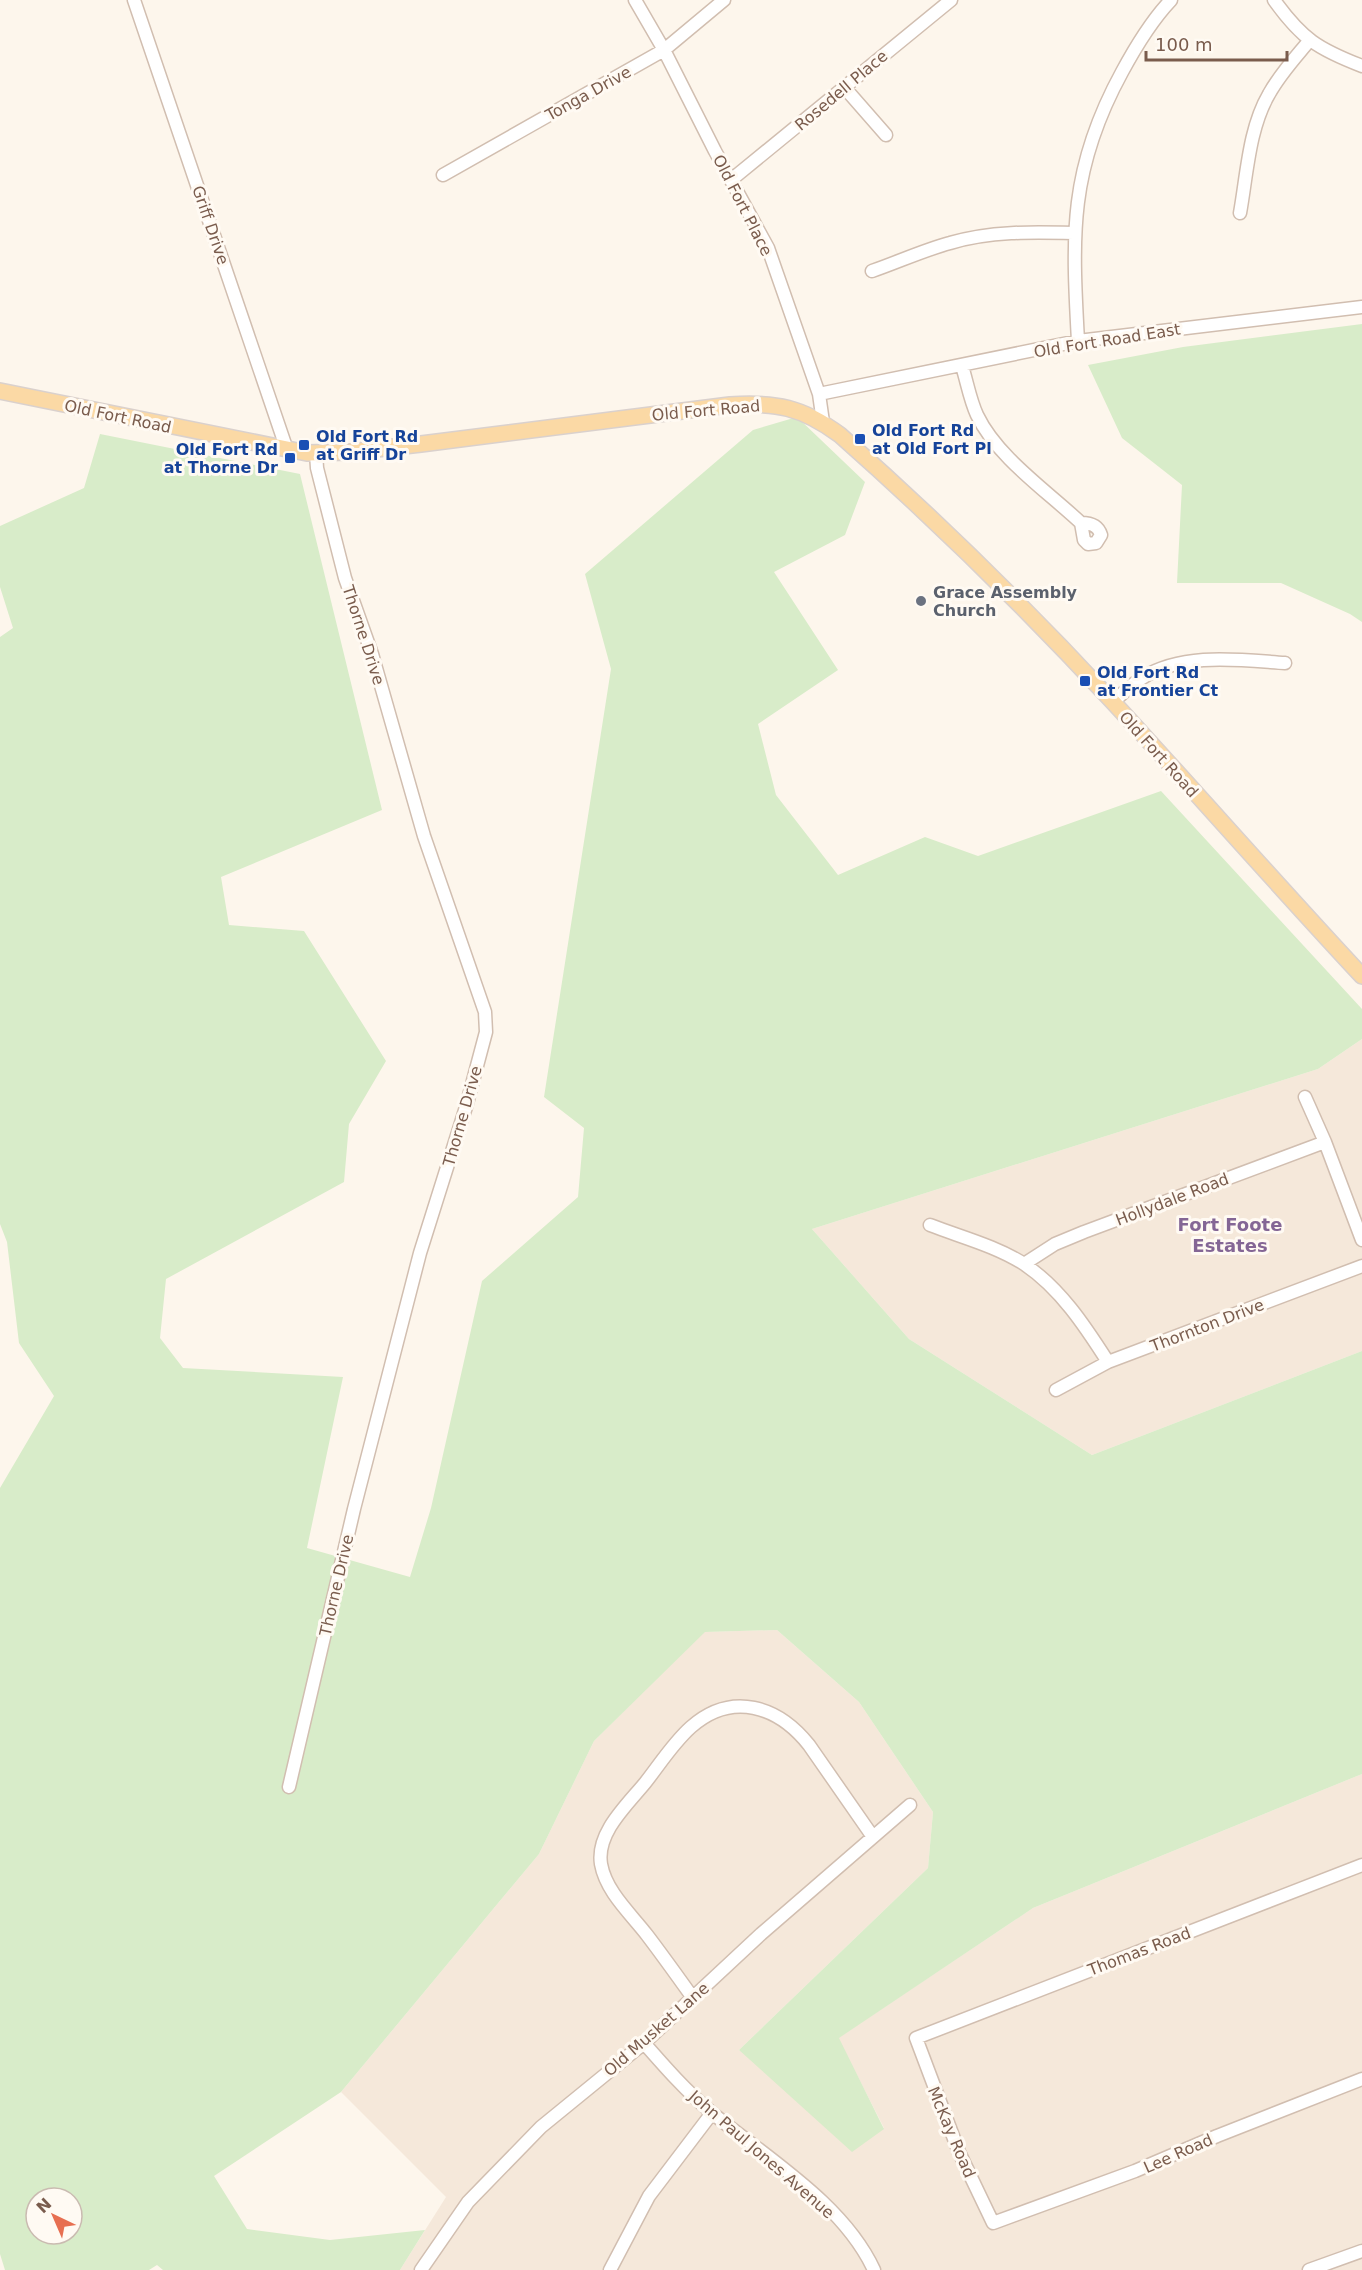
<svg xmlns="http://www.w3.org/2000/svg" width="1362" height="2270" font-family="'DejaVu Sans',sans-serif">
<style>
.residential{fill:#f5e8da}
.green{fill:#d8ecc9;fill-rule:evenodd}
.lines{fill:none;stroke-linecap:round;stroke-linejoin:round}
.minor-casing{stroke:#d1beb0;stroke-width:15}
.major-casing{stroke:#dad1cd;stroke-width:18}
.minor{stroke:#fff;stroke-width:12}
.major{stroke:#fbd9a5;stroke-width:15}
.transit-dot{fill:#1a4fb4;stroke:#fffaf3;stroke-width:2}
.worship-dot{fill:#6b7280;stroke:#fffaf3;stroke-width:2}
.labels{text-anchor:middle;stroke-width:6;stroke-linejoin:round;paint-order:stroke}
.street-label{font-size:16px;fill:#7a5c4d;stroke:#fffaf3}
.transit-label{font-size:16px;font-weight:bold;fill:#164399;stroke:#fffaf3;text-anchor:start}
.worship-label{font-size:16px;font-weight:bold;fill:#5b616d;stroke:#fffaf3;text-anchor:start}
.neighbourhood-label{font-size:18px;font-weight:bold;fill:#846695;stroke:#fffaf3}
</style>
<rect width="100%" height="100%" fill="#fdf6ec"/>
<path class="residential" d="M1362 1039V1351L1092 1455 909 1339 812 1229 1318 1069Z
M777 1630 859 1702 933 1812 928 1868 739 2050 884 2128 838 2038 1033 1908 1362 1774V2270H400L446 2197 341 2092 539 1854 594 1741 704 1632Z"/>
<path class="green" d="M1362 324V622L1350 614 1281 583H1177L1182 485 1122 438 1088 365 1183 347Z
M797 417 865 482 845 535 774 572 838 670 758 724 776 795 838 875 925 837 978 856 1161 791 1362 1009V1039L1318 1069 812 1229 909 1339 1092 1455 1362 1351V1774L1033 1908 839 2038 884 2129 852 2152 739 2050 928 1868 933 1812 859 1702 777 1630 705 1632 594 1741 539 1854 341 2092 214 2176 247 2229 330 2240 425 2230 400 2270H163L157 2265 149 2270H5L0 2254V1488L54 1396 19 1343 7 1242 0 1224V637L13 628 0 587V526L84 488 100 434 300 474 382 810 221 877 229 925 304 931 386 1061 349 1124 344 1182 166 1279 160 1338 183 1368 343 1377 307 1548 410 1577 431 1508 482 1281 578 1197 584 1128 544 1097 611 669 585 574 753 430ZM36 2198H72V2234H36Z"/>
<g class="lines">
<defs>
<path id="minor" d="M134 0 287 450
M635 0 664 50 715 151 768 248 819 394 823 422
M1274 0C1302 39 1318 49 1362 66
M844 87 886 135
M443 175 664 50 724 0
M731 180 951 0
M1240 213C1247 174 1249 128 1269 94 1280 74 1295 58 1309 41
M872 271C898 262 924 250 950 243 990 231 1032 232 1073 233
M1078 341C1072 234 1069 169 1122 72 1136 46 1151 21 1171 0
M962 366C967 382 970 400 977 415 997 457 1047 491 1081 523
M819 394 1078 341 1362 307
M1081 523C1090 523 1098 525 1101 535L1096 543 1088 544 1084 540Z
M1113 702C1122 694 1132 684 1142 678 1184 652 1239 660 1285 663
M1305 1097 1325 1142 1362 1240
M930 1225C961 1237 996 1246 1024 1264 1060 1288 1085 1326 1108 1362
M1024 1264 1055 1244 1084 1232 1325 1142
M1056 1390 1108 1362 1362 1266
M289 1787 354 1509 420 1253 466 1107 486 1032 485 1012 424 836 372 654 345 578 317 468 316 453
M1362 1865 916 2038 959 2152 993 2223 1135 2171 1217 2136 1362 2079
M693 1998C678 1977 663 1956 647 1935 631 1914 606 1892 601 1864 596 1833 627 1805 645 1783 660 1764 673 1743 691 1727 732 1691 778 1706 809 1745L873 1837
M644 2043C665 2067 686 2091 711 2112 766 2158 843 2203 874 2270
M421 2270 468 2202 541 2127 644 2043 761 1934 910 1805
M610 2270 649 2196 712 2113
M1309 2270 1362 2251"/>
<path id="major" d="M0 391 307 453 350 452 421 444 730 405C776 402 802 407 840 435 935 519 1026 608 1112 701 1196 792 1277 885 1362 976"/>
</defs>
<use href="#minor" class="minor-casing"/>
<use href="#major" class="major-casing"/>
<use href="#minor" class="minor"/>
<use href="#major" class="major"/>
</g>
<g class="transit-dot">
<rect x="854" y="433" width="12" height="12" rx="3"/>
<rect x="298" y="439" width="12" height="12" rx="3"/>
<rect x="284" y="452" width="12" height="12" rx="3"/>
<rect x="1079" y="675" width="12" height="12" rx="3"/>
</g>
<circle class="worship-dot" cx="921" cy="601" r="6"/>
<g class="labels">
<g class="street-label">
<text transform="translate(841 90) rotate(-40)" y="6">Rosedell Place</text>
<text transform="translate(588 93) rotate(-29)" y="6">Tonga Drive</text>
<text transform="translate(743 205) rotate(63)" y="6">Old Fort Place</text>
<text transform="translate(211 225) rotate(71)" y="6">Griff Drive</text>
<text transform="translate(1107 340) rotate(-9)" y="6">Old Fort Road East</text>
<text transform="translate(706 410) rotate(-5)" y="6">Old Fort Road</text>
<text transform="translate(118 416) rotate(12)" y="6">Old Fort Road</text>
<text transform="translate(364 635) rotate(72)" y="6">Thorne Drive</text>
<text transform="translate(1159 754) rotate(48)" y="6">Old Fort Road</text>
<text transform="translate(462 1116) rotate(-74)" y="6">Thorne Drive</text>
<text transform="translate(1172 1199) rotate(-21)" y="6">Hollydale Road</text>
<text transform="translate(1207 1325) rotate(-21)" y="6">Thornton Drive</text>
<text transform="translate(336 1585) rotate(-77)" y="6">Thorne Drive</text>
<text transform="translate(1139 1951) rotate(-21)" y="6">Thomas Road</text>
<text transform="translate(656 2029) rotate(-41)" y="6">Old Musket Lane</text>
<text transform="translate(952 2132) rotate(67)" y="6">McKay Road</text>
<text transform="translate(1178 2153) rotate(-24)" y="6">Lee Road</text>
<text transform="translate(762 2154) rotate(41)" y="6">John Paul Jones Avenue</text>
</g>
<g class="transit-label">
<text x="872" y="436">Old Fort Rd<tspan x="872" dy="18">at Old Fort Pl</tspan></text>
<text x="316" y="442">Old Fort Rd<tspan x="316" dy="18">at Griff Dr</tspan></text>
<text x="278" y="455" text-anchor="end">Old Fort Rd<tspan x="278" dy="18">at Thorne Dr</tspan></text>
<text x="1097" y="678">Old Fort Rd<tspan x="1097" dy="18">at Frontier Ct</tspan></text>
</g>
<g class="worship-label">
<text x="933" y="598">Grace Assembly<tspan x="933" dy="18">Church</tspan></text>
</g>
<g class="neighbourhood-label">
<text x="1230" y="1231">Fort Foote<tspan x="1230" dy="21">Estates</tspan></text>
</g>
</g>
<g transform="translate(54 2216) rotate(316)"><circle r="28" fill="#fffaf3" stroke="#cabbb1" stroke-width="1.5"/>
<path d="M0-4.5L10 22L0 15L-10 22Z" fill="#e76f51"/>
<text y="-9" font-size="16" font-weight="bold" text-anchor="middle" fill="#7a5c4d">N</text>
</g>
<path d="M1146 51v9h141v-9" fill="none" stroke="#7a5c4d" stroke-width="3"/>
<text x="1155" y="51" font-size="18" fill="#7a5c4d" stroke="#fffaf3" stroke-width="4.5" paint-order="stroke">100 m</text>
</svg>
